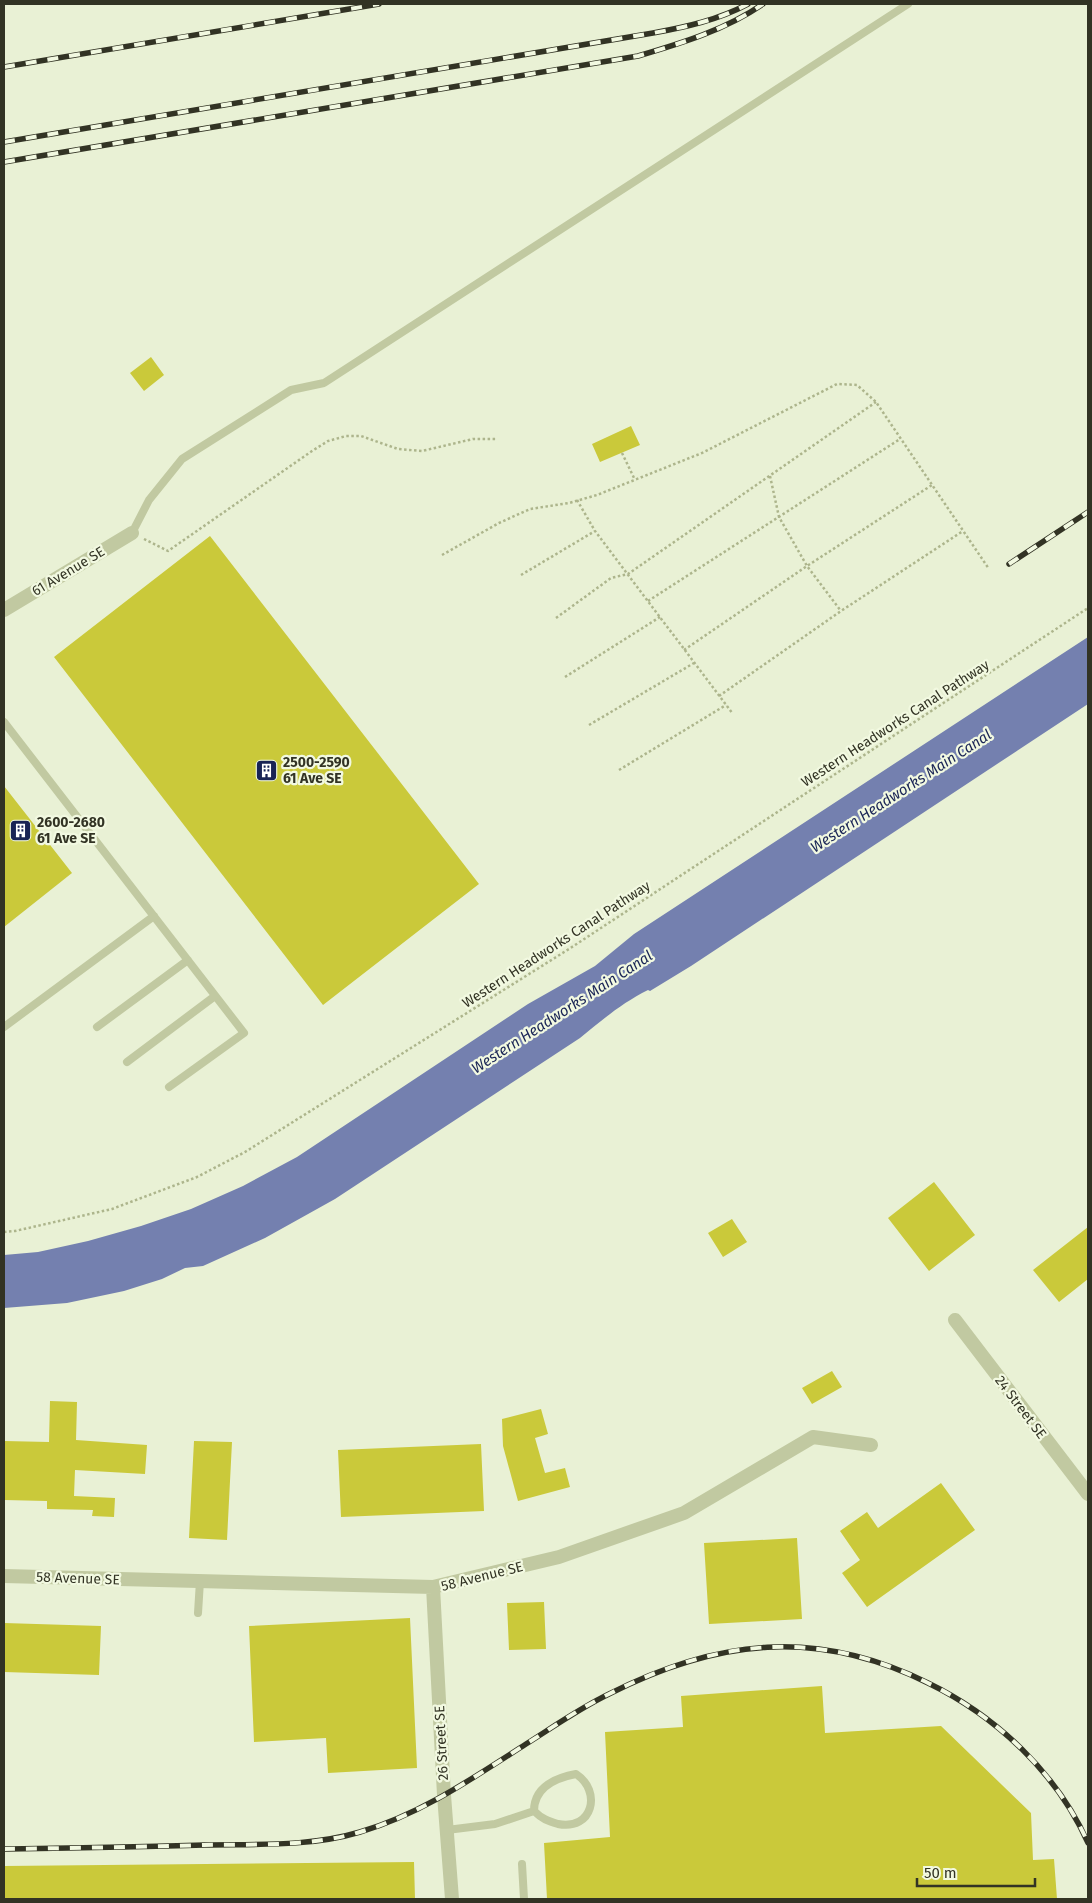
<svg xmlns="http://www.w3.org/2000/svg" width="1092" height="1903" font-family="'Fira Sans',sans-serif">
<style>
.water{fill:#7480af}
.building{fill:#cac93a}
.lines{fill:none;stroke-linecap:round;stroke-linejoin:round}
.path{stroke:#adb58c;stroke-width:2.5;stroke-dasharray:2.5 2.5;stroke-linecap:butt}
.service{stroke:#c1c9a1;stroke-width:8}
.minor{stroke:#c1c9a1;stroke-width:14}
.rail-casing{stroke:#323324;stroke-width:5.5}
.rail{stroke:#f2f9e1;stroke-width:4;stroke-dasharray:11;stroke-linecap:butt}
.labels{text-anchor:middle;stroke-width:4.5;stroke-linejoin:round;paint-order:stroke}
.street-label{font-size:14px;fill:#323324;stroke:#f2f9e1}
.poi-label{font-size:14px;font-weight:bold;fill:#323324;stroke:#f2f9e1;text-anchor:start}
.water-label{font-size:15px;font-style:italic;fill:#192455;stroke:#f2f9e1}
</style>
<rect width="100%" height="100%" fill="#e9f1d5"/>
<path class="water" d="M1088 637V704L691 966 650 991 648 990C622 1003 602 1020 580 1038L335 1199 265 1238 203 1266 185 1268 162 1279 124 1291 67 1303 4 1308V1255L38 1252 88 1241 141 1226 191 1209 243 1186 297 1157 528 1004 595 966 634 934Z"/>
<path class="building" d="M151 357 164 375 144 391 130 373Z
M631 426 640 445 600 462 592 444Z
M210 536 479 884 323 1005 54 657Z
M4 786 72 873 4 927Z
M934 1182 975 1235 929 1271 888 1218Z
M732 1219 747 1242 723 1257 708 1233Z
M1088 1227V1279L1059 1302 1033 1270Z
M832 1371 842 1387 812 1404 802 1388Z
M50 1401 77 1402 76 1440 147 1445 145 1474 75 1470 74 1496 115 1498 114 1517 92 1516 93 1510 47 1509V1501L4 1500V1441L49 1442Z
M541 1409 548 1434 535 1438 545 1473 565 1468 570 1487 518 1501 503 1446 502 1419Z
M194 1441 232 1442 227 1540 189 1538Z
M481 1444 484 1511 341 1517 338 1450Z
M941 1483 975 1530 867 1607 842 1573 860 1560 840 1531 867 1512 878 1528Z
M797 1538 802 1619 709 1624 704 1543Z
M544 1602 546 1649 509 1650 507 1603Z
M410 1618 417 1768 328 1773 326 1738 254 1742 249 1626Z
M4 1623 101 1626 99 1675 4 1672Z
M822 1686 825 1733 941 1726 1031 1813 1033 1860 1054 1859 1057 1899H547L544 1843 610 1837 605 1732 683 1727 681 1696Z
M414 1862 415 1899H4V1866Z"/>
<g class="lines">
<path class="path" d="M622 453 635 480
M770 476 779 517 807 566 841 611
M577 500 595 531 733 714
M144 539 168 551 312 451 328 441 346 436H361L398 449 422 451 473 439H496
M442 555 499 523 530 509 569 503 597 495 702 453 837 384 857 385 876 402 989 569
M521 575 595 531
M648 601 900 439
M556 618 611 578 628 574 876 402
M684 650 807 566 932 485
M565 677 660 617
M719 696 841 611 963 531
M589 725 694 663
M619 770 726 705
M4 1232 15 1231 112 1209 197 1177 245 1152 569 949 1088 608"/>
<path class="service" d="M132 533 149 500 182 459 291 390 324 383 908 4
M4 722 244 1033 169 1087
M4 1027 154 916
M97 1027 188 960
M127 1062 215 996
M198 1613 200 1581
M447 1830 495 1824 534 1811C534 1787 555 1778 576 1774 602 1791 593 1831 558 1824 548 1821 542 1819 534 1811
M522 1864 524 1899"/>
<path class="minor" d="M4 610 132 533
M955 1320 1088 1494
M4 1576 433 1587 559 1557 684 1513 813 1437 871 1445
M433 1587 444 1795 452 1899"/>
<defs>
<path id="rail" d="M4 67 379 4
M4 142 653 33C686 27 718 20 748 4
M4 162 638 56C682 43 725 30 763 4
M1009 564 1088 512
M4 1849C70 1848 137 1847 204 1845 256 1844 310 1847 360 1832 421 1814 473 1778 526 1744 553 1727 580 1708 609 1694 717 1639 817 1628 928 1683 996 1716 1057 1773 1088 1843"/>
</defs>
<use href="#rail" class="rail-casing"/>
<use href="#rail" class="rail"/>
</g>
<defs>
<symbol id="building-square" viewBox="-11 -11 22 22"><rect x="-9" y="-9" width="18" height="18" rx="4" fill="#192455" stroke="#f2f9e1"/><path d="M-4-6H4V6H1V3H-1V6H-4ZM-2.5-4.3h1.7v1.8h-1.7ZM.8-4.3h1.7v1.8H.8ZM-2.5-1h1.7V.8h-1.7ZM.8-1h1.7V.8H.8Z" fill="#fff"/></symbol>
</defs>
<g fill-rule="evenodd">
<use href="#building-square" x="254" y="758" width="25" height="25"/>
<use href="#building-square" x="8" y="818" width="25" height="25"/>
</g>
<g class="labels">
<g class="street-label">
<text transform="translate(68 571) rotate(-31)" y="5">61 Avenue SE</text>
<text transform="translate(895 723) rotate(-33)" y="5">Western Headworks Canal Pathway</text>
<text transform="translate(556 944) rotate(-33)" y="5">Western Headworks Canal Pathway</text>
<text transform="translate(1021 1407) rotate(53)" y="5">24 Street SE</text>
<text transform="translate(482 1576) rotate(-14)" y="5">58 Avenue SE</text>
<text transform="translate(78 1578) rotate(2)" y="5">58 Avenue SE</text>
<text transform="translate(441 1743) rotate(-93)" y="5">26 Street SE</text>
</g>
<g class="poi-label">
<text x="283" y="767">2500-2590<tspan x="283" dy="16">61 Ave SE</tspan></text>
<text x="37" y="827">2600-2680<tspan x="37" dy="16">61 Ave SE</tspan></text>
</g>
<g class="water-label">
<text transform="translate(901 791) rotate(-33)" y="5">Western Headworks Main Canal</text>
<text transform="translate(562 1012) rotate(-33)" y="5">Western Headworks Main Canal</text>
</g>
</g>
<rect width="1092" height="1903" fill="none" stroke="#323324" stroke-width="10"/>
<path d="M917 1878v8h118v-8" fill="none" stroke="#323324" stroke-width="2.5"/>
<text x="924" y="1878" font-size="15" fill="#323324" stroke="#f2f9e1" stroke-width="4" paint-order="stroke">50 m</text>
</svg>
